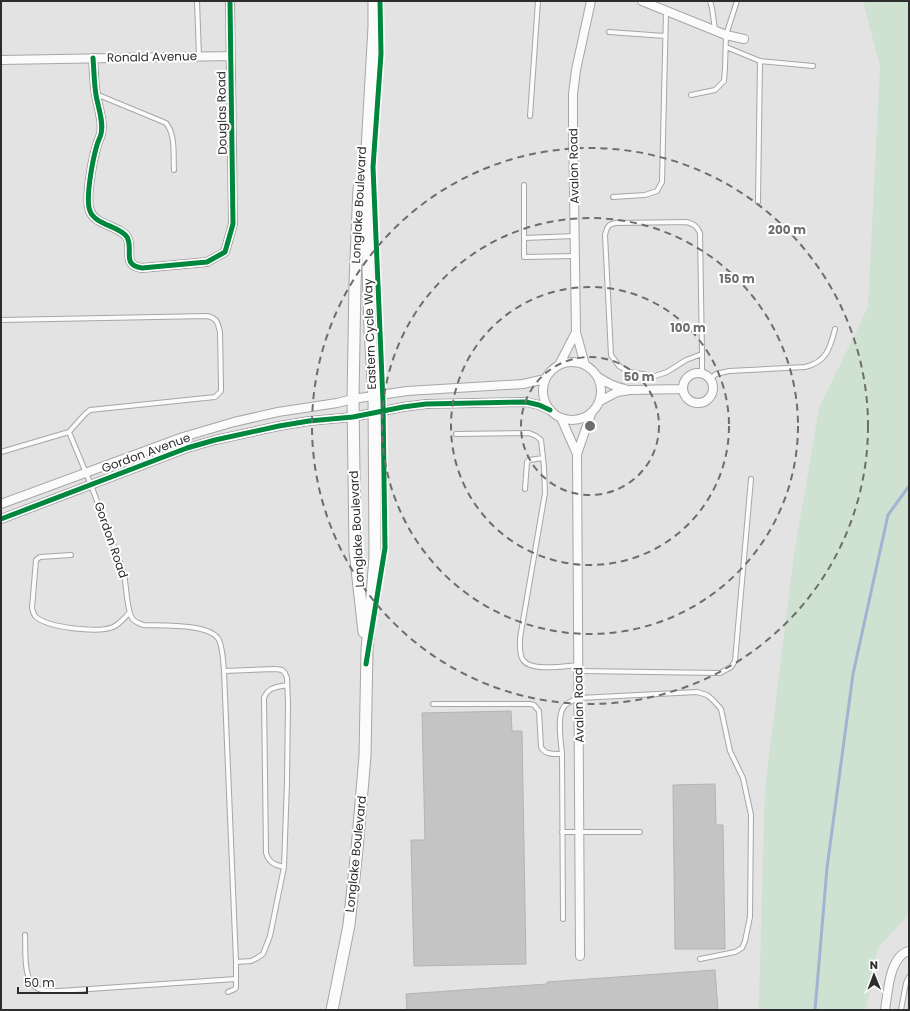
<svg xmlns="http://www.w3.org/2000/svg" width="910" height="1011" font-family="Poppins,sans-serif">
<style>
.green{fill:#cfe1d1}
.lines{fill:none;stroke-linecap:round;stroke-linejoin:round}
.stream{stroke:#a1b5d2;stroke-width:3}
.building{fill:#c4c4c4;stroke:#b3b3b3}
.service-casing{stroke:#a6a6a8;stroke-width:6}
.minor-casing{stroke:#a6a6a8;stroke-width:10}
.secondary-casing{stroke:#a6a6a8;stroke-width:13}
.service{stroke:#fbfbfb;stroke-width:4}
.minor{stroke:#fbfbfb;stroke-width:8}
.secondary{stroke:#fbfbfb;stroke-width:11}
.cycleway-casing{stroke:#fff;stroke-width:8}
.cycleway{stroke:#00873e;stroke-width:5}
.ring{fill:none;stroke:#6d6d6e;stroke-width:2;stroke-dasharray:7 5}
.labels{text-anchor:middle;stroke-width:4;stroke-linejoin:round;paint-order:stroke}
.street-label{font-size:12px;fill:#2d2d2e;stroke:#fff}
.centre{fill:#6d6d6e;stroke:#fff;stroke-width:2}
.ring-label{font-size:12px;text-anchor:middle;font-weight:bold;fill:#6d6d6e;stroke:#fff;stroke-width:4;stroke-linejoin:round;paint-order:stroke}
</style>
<rect width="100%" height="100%" fill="#e3e3e4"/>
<path class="green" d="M863 1H909V914L878 948 866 1010H757L759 999 765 788 794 555 819 408 868 307 880 67Z"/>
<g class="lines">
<path class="stream" d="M815 1010 827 868 853 674 888 515 909 486"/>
</g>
<path class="building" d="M511 711 512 731H522L526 964 414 966 411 840H425L422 713Z
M715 784 716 825H723L725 949H675L673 785Z
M715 970 718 1010H407L406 994 547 984V982Z"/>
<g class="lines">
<defs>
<path id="service" d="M197 1 199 56
M710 1 712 8 715 30
M609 32 665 36
M726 47 760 61 813 66
M96 94 166 123C176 135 173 156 174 170
M691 95 715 90 724 81 725 68 726 35 737 1
M530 116 538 1
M524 185V257L575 256
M613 197 645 195 657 191 662 182 666 11
M758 202 760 61
M524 238 575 236
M1 320 207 316C217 318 218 323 220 332L221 385V391L215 397 90 410 85 414 69 432 1 452
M702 354 686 360 667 372 655 376 629 372 619 366 611 355 605 235C607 227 608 224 616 223L686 222C694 224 697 226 700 233L702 354V373
M710 379 716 374 729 371 805 367C826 362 830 349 835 329
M69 432 91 485 124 573C126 584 127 611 132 618 134 622 139 623 143 625 160 626 211 623 219 640 223 649 223 661 224 671L276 669 282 670 285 673 287 678 288 703 287 782 284 867 270 936 263 954 257 958 251 961 236 962V987L235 989 228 992
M456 434 529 433 536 436 541 440 544 467 545 493 520 638C520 644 519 655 523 660 531 672 565 666 578 665
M525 489 527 462 529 460 543 458
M71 555 40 557 36 560 32 608C33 611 33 613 35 616 47 628 98 633 113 627 120 624 124 618 129 613
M224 671 236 962
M579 671 720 673 731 667 735 661 751 479
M433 704H530L534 705 539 711 541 747C545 755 554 754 562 754 561 743 557 718 563 708 566 703 573 700 579 698L697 692 707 695 713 700 721 709 730 751 743 778 751 815 750 917 745 941 742 948 735 952 700 959
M562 754 563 919
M562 832H640
M284 867C275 865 269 863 266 853L264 698C268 687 277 687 287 685
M25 935C26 950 22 983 39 989 45 992 53 991 60 991L236 979
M901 1010 906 983 909 977"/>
<path id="minor" d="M642 1 726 35 744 39
M93 58C94 70 94 83 96 95 98 107 104 122 101 134 100 138 98 141 97 145 93 158 85 199 90 211 95 225 120 226 127 237 134 250 121 265 142 268L207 262 225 252 233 224 230 1
M1 60 231 56
M543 391a29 29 0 1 1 58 0a29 29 0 1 1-58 0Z
M559 365 576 332
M585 365 576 332 573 123V94L576 70 591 1
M683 388a15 15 0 1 1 30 0a15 15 0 1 1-30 0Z
M598 377C607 383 615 387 625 389
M600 401 617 392 630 390 682 389
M561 418 577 454
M1 504 183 437 234 422 278 412 337 403 353 399 407 391 523 384 545 379
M1 519 187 448 215 440 279 426 309 421 353 417 403 407 426 404 526 402 539 405 550 410
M580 956 577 454 591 414
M885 1010C888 993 889 956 909 951"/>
<path id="secondary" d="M359 188 355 283 353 399 355 551 364 632
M332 1010 349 925 357 849 365 756 367 649 372 596 375 557 374 396 370 330 366 203 367 149 374 27V1"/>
</defs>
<use href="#service" class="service-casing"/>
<use href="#minor" class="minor-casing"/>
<use href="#secondary" class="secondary-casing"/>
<use href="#service" class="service"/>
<use href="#minor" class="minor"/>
<use href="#secondary" class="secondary"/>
<defs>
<path id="cycleway" d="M93 58C94 70 94 83 96 95 98 107 104 122 101 134 100 138 98 141 97 145 93 158 85 199 90 211 95 225 120 226 127 237 134 250 121 265 142 268L207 262 225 252 233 224 230 1
M1 519 187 448 215 440 279 426 309 421 353 417 403 407 426 404 526 402 539 405 550 410
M366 664 385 548 383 402 373 167 381 54 380 1"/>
</defs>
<use href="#cycleway" class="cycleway-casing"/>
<use href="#cycleway" class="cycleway"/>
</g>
<g class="ring">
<circle cx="590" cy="426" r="69"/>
<circle cx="590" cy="426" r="139"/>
<circle cx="590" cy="426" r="208"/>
<circle cx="590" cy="426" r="278"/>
</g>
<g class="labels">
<g class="street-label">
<text transform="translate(152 57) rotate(-1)" y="4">Ronald Avenue</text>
<text transform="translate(222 113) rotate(-91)" y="4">Douglas Road</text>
<text transform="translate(574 166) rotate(-91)" y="4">Avalon Road</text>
<text transform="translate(359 205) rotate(-87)" y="4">Longlake Boulevard</text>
<text transform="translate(370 334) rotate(-92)" y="4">Eastern Cycle Way</text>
<text transform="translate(146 453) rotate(-20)" y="4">Gordon Avenue</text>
<text transform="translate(357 529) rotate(-93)" y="4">Longlake Boulevard</text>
<text transform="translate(111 540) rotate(71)" y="4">Gordon Road</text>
<text transform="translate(579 705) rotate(-91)" y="4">Avalon Road</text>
<text transform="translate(356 854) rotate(-84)" y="4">Longlake Boulevard</text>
</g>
</g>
<circle cx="590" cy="426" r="6" class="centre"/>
<g class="ring-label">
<text x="787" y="234">200 m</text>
<text x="737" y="283">150 m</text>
<text x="688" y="332">100 m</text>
<text x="639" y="381">50 m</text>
</g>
<rect width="910" height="1011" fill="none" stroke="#2d2d2e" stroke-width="4"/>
<g transform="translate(874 975) rotate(359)" stroke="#ffffff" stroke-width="3" paint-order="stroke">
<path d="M0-3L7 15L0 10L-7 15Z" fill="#2d2d2e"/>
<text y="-6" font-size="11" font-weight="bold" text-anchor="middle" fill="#2d2d2e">N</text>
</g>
<path d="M18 987v6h69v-6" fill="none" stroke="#2d2d2e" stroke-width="2"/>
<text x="24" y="987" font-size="12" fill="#2d2d2e" stroke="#ffffff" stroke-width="3" paint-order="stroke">50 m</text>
</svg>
